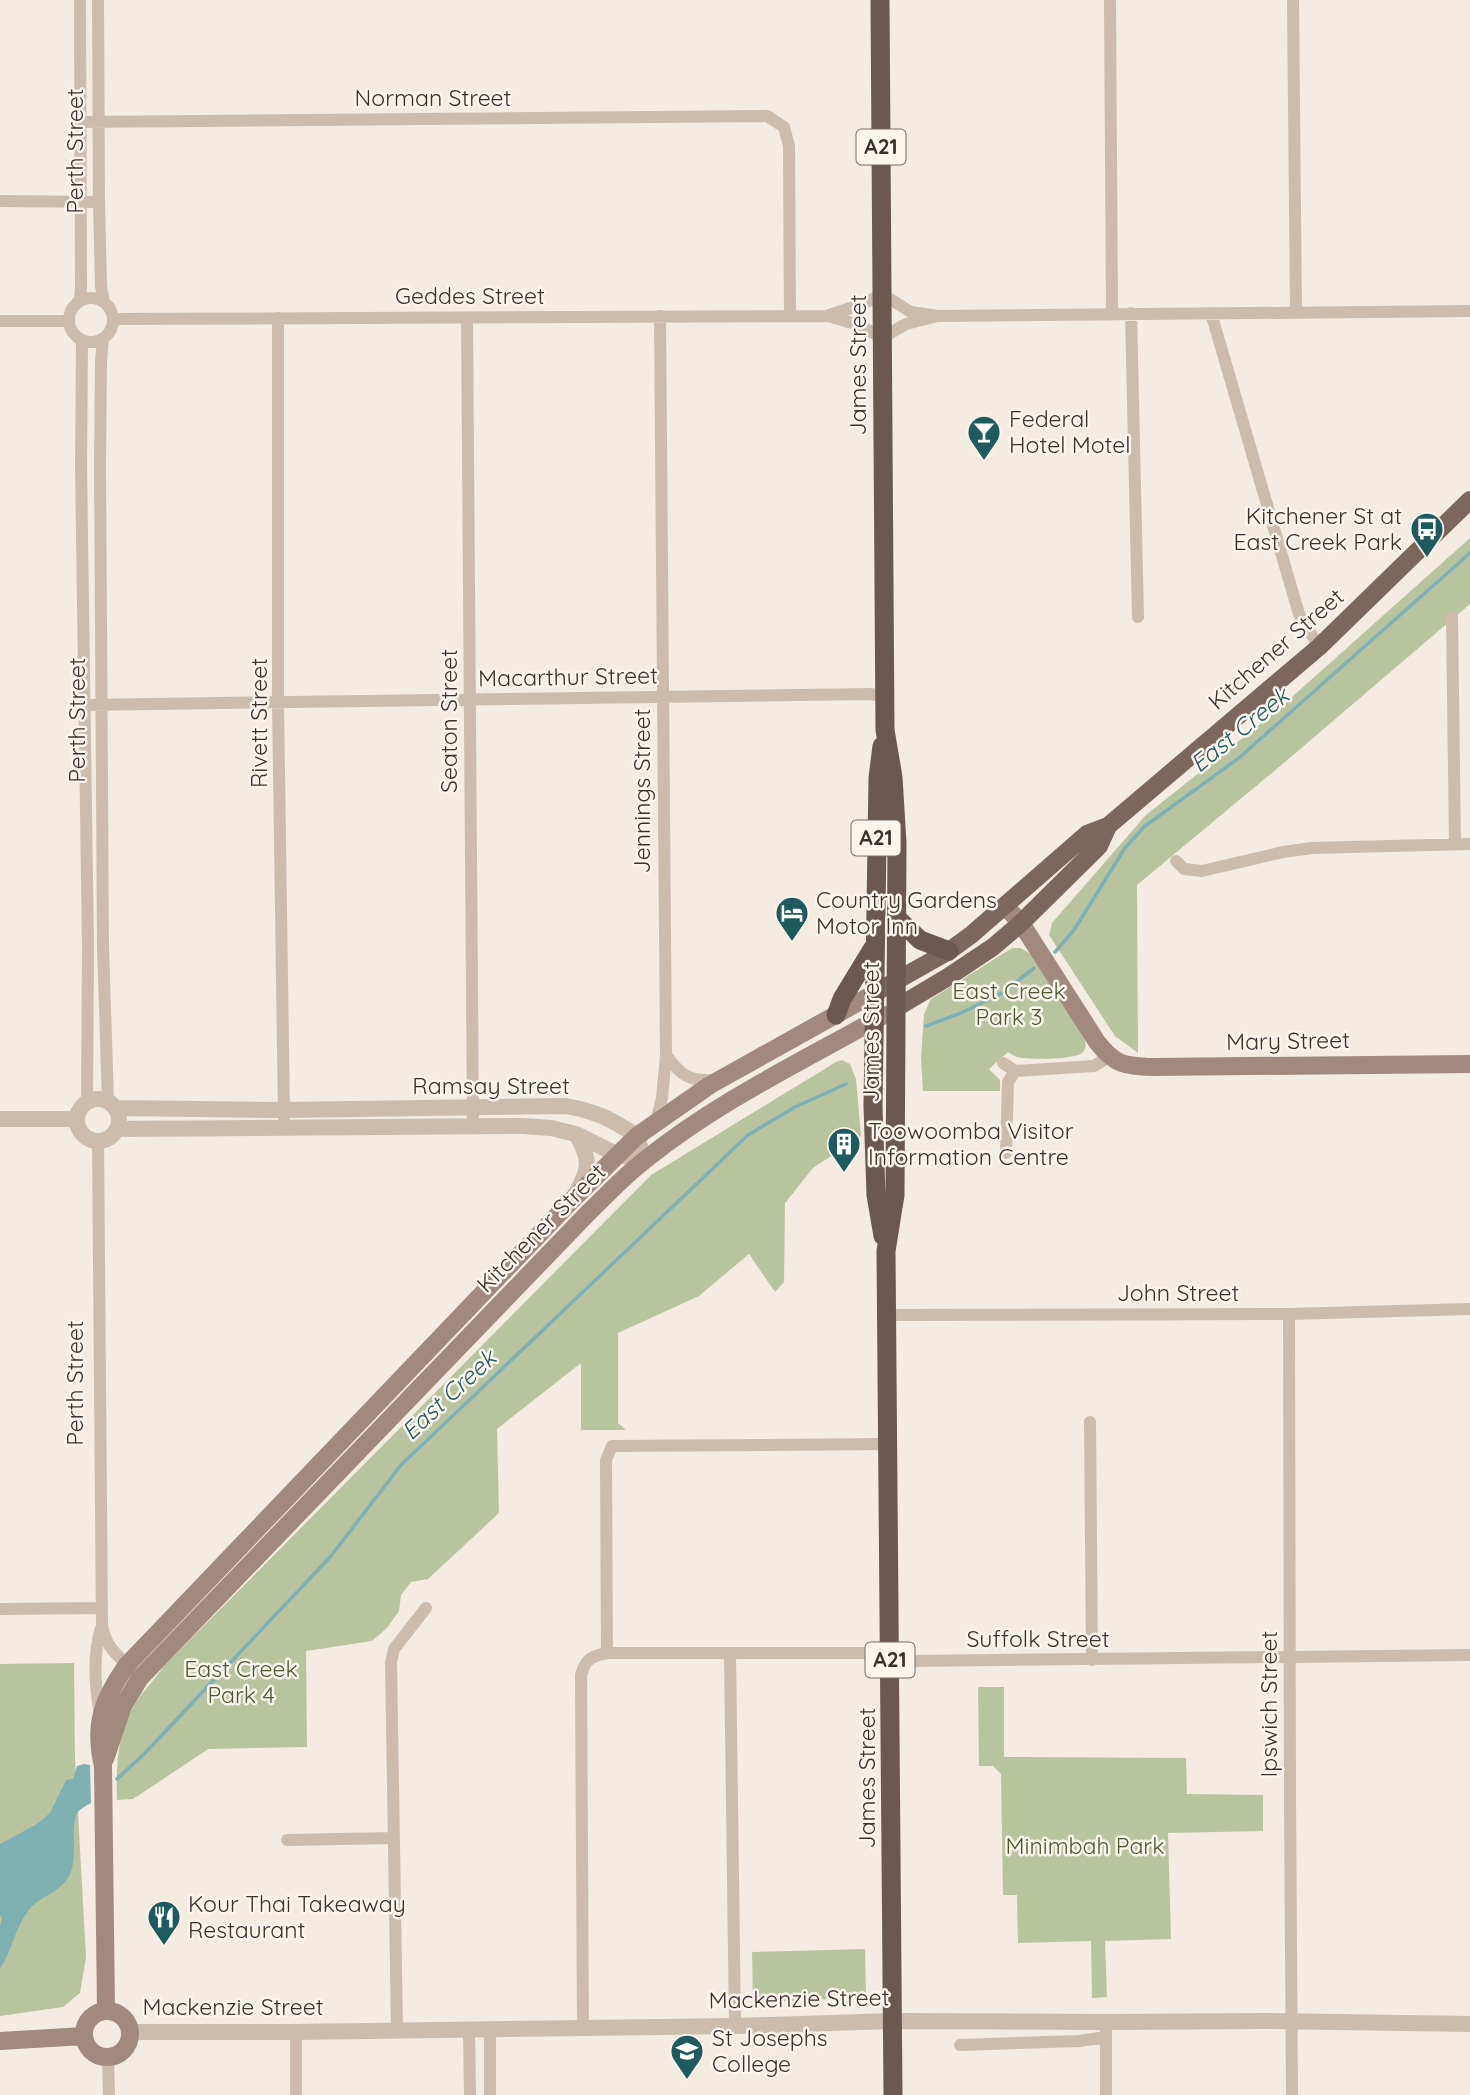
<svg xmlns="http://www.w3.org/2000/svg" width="1470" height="2095" font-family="Quicksand,sans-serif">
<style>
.green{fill:#b8c4a0}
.water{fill:#7fb0b2}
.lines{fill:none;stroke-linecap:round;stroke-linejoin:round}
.stream{stroke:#7fb0b2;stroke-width:3.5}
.minor{stroke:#cdbbac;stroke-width:12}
.tertiary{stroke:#cdbbac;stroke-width:16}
.secondary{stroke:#a18a7d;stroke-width:18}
.primary{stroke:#7d675c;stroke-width:18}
.trunk{stroke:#6c584f;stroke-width:19}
.labels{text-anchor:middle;stroke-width:5;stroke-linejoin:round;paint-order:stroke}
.shield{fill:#fbf5ee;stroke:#756b66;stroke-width:2}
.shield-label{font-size:21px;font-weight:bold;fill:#3b302b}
.street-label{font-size:23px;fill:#3b302b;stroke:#fbf5ee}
.poi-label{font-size:23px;fill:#3b302b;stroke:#fbf5ee;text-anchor:start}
.park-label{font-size:23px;fill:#4a5a2e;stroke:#fbf5ee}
.water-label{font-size:24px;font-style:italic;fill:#1f5a5e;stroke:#fbf5ee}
</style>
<rect width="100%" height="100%" fill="#f4ebe1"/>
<path class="green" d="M1470 538V604L1285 762 1137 885 1138 1053 1115 1036 1049 935 1052 923 1146 815 1274 713Z
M1012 948H1021L1032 955 1085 1036C1085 1041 1087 1048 1083 1052 1076 1060 1028 1060 1017 1057 1016 1057 1009 1053 1008 1052L989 1069 1000 1080V1091H923L921 1058 924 1014 931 999Z
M842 1060 850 1064 856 1079 861 1136 813 1168 785 1203 784 1282 775 1292 749 1254 699 1296 618 1333V1423L626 1430H581V1363L497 1429 499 1513 428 1579 411 1582 401 1595 399 1611 387 1628 372 1641 306 1651 307 1747 208 1749 133 1799 117 1800C116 1767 117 1733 135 1704 144 1690 156 1678 165 1665L651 1175 836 1062Z
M74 1663 75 1759 86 1957 80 1993 63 2007 0 2016V1664Z
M978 1687H1004V1757L1186 1758 1187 1794 1263 1795V1831L1168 1833 1171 1939 1105 1941 1107 1997 1092 1998 1091 1941 1018 1943 1017 1895H1003L1001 1774 993 1766H979Z
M865 1949 866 1997 753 2003 752 1952Z"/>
<path class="water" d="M84 1764 90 1765 91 1803C86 1806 81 1808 78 1812 69 1826 79 1858 69 1876 60 1893 39 1896 28 1911 15 1928 12 1951 0 1969V1926L2 1918 0 1915V1844L37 1824 50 1813 66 1780 73 1779 77 1766Z"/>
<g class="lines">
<path class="stream" d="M1055 952 1074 930 1125 848 1145 826 1239 758 1470 553
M926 1026 961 1013 1002 993 1034 968
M117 1779 144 1754 331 1556 401 1465 748 1135 795 1107 846 1084"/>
<path class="minor" d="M80 0 81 286 80 301
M98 0 99 202 101 286 104 302
M1110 0 1112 313
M1293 0 1296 312
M80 122 767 116 784 127 789 146 790 316
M0 201 99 202
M69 320a22 22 0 1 1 44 0a22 22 0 1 1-44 0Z
M1131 313 1138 617
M1211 313 1299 614 1319 647
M829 315 863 304 882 294 911 312 938 316 1470 311
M278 318V702L284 1117
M467 318 473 1124
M113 319 828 316 859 325 882 338 906 324 938 316
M0 321H69
M103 338 101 362 100 466 103 947 108 1101
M82 340 81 466 88 947 87 1101
M1452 617 1455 844
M84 705 870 694 884 696
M1176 861 1184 869 1202 871 1283 852 1312 848 1470 844
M666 1055C680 1075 690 1082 715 1080
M1003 1063 1015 1071 1094 1066 1109 1057
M656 1122 662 1098 666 1055 660 316
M98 1141 102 1625C106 1648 116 1653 131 1669
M1006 1153 1008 1082 1015 1071
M1289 1314 1290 1802 1292 2095
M887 1315 1289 1314 1470 1309
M1090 1422 1092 1660
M0 1609 101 1608
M607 1653H875L906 1661 1470 1655
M730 1654 735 2026
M100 1714C95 1687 93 1654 101 1628
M287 1840 393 1838
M583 2027 581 1675C585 1660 591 1656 607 1653L606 1460 612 1446 889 1444
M469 2028 470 2095
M490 2028V2095
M397 2029 391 1662 394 1649 426 1608
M296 2032V2095
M960 2045 1079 2041 1106 2037
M108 2057 109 2095
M1106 2095V2030"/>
<path class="tertiary" d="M77 1120a21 21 0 1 1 42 0a21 21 0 1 1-42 0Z
M116 1108 284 1110 566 1106C598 1112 609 1118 637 1136L644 1160 618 1155 576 1134 551 1128 523 1126 117 1129
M0 1119H76
M576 1193C590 1169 591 1159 576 1134
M130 2032H296L735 2026 892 2021 1106 2022 1266 2021 1470 2024"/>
<path class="secondary" d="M1005 906 1021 923 1097 1042C1115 1065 1124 1066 1153 1067L1470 1064
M105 1759 123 1706 140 1678 590 1211C608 1194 625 1175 645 1160 718 1101 803 1061 884 1015
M84 2034a23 23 0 1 1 46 0a23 23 0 1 1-46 0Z
M106 2011 103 1766C93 1724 103 1699 127 1665L573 1199 637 1136 710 1085 873 994
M0 2041 84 2036"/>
<path class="primary" d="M873 994 949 951 971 935 1087 834 1108 826 1319 647 1470 500
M896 1008 948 977 993 947 1021 923 1099 846 1108 826"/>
<path class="trunk" d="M880 0 885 730 893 777 897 843 895 1195 886 1251 893 2095
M882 746 878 778 873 1106 876 1195 883 1236
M897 918 920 940 949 951
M836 1015 842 999 873 948"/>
</g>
<defs>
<symbol id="bar-pin" viewBox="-11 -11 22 30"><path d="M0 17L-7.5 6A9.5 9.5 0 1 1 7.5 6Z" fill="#1f5a5e" stroke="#fbf5ee"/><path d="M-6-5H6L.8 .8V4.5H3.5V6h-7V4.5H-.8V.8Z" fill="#fff"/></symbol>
<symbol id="bus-pin" viewBox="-11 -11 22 30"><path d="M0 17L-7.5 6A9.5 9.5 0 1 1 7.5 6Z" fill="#1f5a5e" stroke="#fbf5ee"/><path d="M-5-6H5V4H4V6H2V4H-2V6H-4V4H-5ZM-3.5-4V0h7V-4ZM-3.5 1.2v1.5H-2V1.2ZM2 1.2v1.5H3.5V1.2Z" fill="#fff"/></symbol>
<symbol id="hotel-pin" viewBox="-11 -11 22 30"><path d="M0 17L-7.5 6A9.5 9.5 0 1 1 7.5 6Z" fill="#1f5a5e" stroke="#fbf5ee"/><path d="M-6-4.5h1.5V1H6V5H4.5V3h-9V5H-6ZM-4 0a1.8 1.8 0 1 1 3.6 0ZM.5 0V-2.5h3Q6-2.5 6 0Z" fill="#fff"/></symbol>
<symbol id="building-pin" viewBox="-11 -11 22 30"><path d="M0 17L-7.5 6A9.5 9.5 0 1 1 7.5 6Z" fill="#1f5a5e" stroke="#fbf5ee"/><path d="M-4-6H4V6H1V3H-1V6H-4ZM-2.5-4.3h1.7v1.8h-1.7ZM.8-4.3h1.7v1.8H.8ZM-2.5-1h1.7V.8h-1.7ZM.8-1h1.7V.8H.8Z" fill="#fff"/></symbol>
<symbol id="restaurant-pin" viewBox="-11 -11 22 30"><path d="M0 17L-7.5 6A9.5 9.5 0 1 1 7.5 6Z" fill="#1f5a5e" stroke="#fbf5ee"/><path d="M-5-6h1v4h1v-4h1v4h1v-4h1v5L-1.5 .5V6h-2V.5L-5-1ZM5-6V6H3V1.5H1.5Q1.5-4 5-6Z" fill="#fff"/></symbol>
<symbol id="school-pin" viewBox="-11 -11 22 30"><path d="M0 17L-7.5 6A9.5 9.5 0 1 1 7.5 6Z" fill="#1f5a5e" stroke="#fbf5ee"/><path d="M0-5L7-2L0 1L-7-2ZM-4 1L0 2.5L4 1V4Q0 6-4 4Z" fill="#fff"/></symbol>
</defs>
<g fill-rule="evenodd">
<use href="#bar-pin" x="965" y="413" width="38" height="52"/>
<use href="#bus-pin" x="1408" y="510" width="38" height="52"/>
<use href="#hotel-pin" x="773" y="894" width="38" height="52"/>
<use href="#building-pin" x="825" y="1125" width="38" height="52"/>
<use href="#restaurant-pin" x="145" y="1898" width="38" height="52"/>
<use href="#school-pin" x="668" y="2032" width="38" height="52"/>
</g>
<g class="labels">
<g class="shield">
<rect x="856.5" y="129.5" width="49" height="35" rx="5"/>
<rect x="851.5" y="820.5" width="49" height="35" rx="5"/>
<rect x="865.5" y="1642.5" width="49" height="35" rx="5"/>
</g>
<g class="shield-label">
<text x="881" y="154">A21</text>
<text x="876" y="845">A21</text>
<text x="890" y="1667">A21</text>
</g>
<g class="street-label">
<text x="433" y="106">Norman Street</text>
<text transform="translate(75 151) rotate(-90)" y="8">Perth Street</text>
<text x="470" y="304">Geddes Street</text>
<text transform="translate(858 365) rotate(-90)" y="8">James Street</text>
<text transform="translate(1276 649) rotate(-41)" y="8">Kitchener Street</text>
<text transform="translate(568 677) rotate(-1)" y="8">Macarthur Street</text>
<text transform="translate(77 720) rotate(-90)" y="8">Perth Street</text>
<text transform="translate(449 721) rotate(-90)" y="8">Seaton Street</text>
<text transform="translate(259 723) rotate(-90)" y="8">Rivett Street</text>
<text transform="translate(642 791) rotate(-90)" y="8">Jennings Street</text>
<text transform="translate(871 1032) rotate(-90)" y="8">James Street</text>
<text transform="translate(1288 1041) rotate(-1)" y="8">Mary Street</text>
<text x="491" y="1094">Ramsay Street</text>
<text transform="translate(541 1228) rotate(-45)" y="8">Kitchener Street</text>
<text x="1178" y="1301">John Street</text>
<text transform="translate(75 1383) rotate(-90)" y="8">Perth Street</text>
<text x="1038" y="1647">Suffolk Street</text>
<text transform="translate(1269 1704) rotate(-90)" y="8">Ipswich Street</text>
<text transform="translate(867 1778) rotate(-90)" y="8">James Street</text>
<text transform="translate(799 1999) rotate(-1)" y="8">Mackenzie Street</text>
<text x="233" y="2015">Mackenzie Street</text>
</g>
<g class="poi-label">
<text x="1009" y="427">Federal<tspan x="1009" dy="26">Hotel Motel</tspan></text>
<text x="1402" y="524" text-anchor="end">Kitchener St at<tspan x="1402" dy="26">East Creek Park</tspan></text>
<text x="816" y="908">Country Gardens<tspan x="816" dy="26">Motor Inn</tspan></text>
<text x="868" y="1139">Toowoomba Visitor<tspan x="868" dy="26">Information Centre</tspan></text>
<text x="188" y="1912">Kour Thai Takeaway<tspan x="188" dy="26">Restaurant</tspan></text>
<text x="712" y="2046">St Josephs<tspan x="712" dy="26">College</tspan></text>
</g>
<g class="park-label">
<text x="1009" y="999">East Creek<tspan x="1009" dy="26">Park 3</tspan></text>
<text x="241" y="1677">East Creek<tspan x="241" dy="26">Park 4</tspan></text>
<text x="1085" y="1854">Minimbah Park</text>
</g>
<g class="water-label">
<text transform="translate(1240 730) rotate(-39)" y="8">East Creek</text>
<text transform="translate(449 1395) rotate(-43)" y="8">East Creek</text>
</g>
</g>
</svg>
